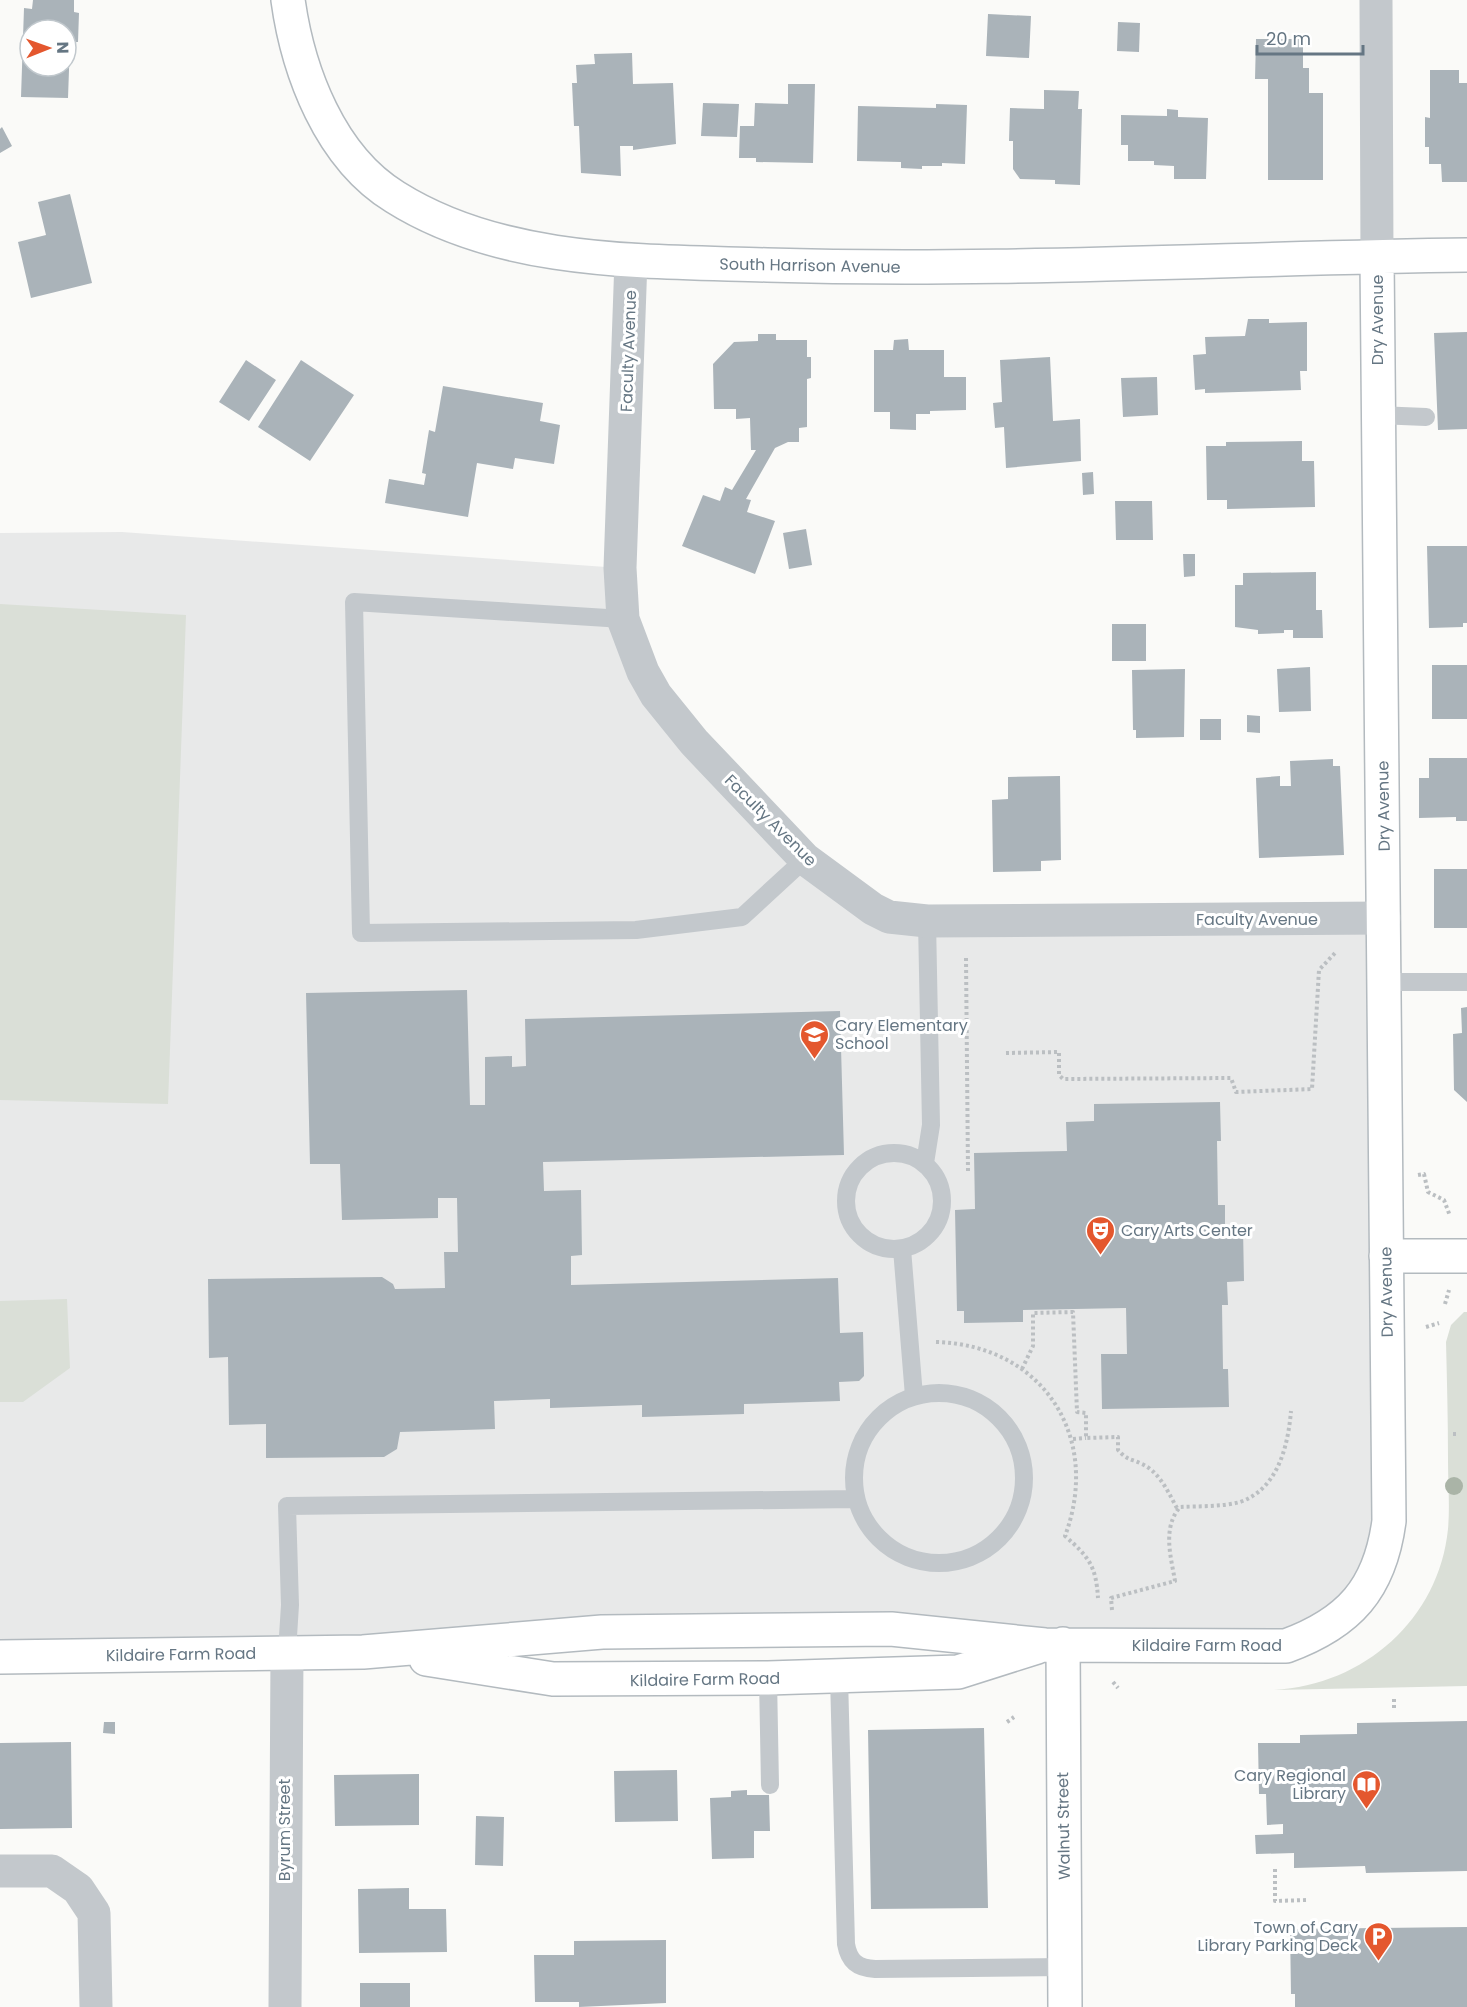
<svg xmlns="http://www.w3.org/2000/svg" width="1467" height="2007" font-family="Poppins,sans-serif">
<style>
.built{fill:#e8e9e9}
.green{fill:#dadfd7}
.building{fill:#aab3b9;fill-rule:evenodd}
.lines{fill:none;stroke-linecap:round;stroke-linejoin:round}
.secondary-casing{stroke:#b3babf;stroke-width:36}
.path{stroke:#bbbfc2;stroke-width:4;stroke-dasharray:3 3;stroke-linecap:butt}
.lane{stroke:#c3c8cc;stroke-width:18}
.street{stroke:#c3c8cc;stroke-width:33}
.secondary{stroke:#fff;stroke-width:33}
.tree{fill:#aab4a7}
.labels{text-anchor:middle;stroke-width:6;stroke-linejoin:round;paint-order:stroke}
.street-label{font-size:16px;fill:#657683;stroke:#fff}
.poi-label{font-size:16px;fill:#657683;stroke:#fff;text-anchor:start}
</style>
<rect width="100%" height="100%" fill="#fafaf8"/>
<path class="built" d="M122 532 620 568 643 672 873 909 1384 918 1385 1551 1310 1638 1063 1644 287 1652 0 1648V533Z"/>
<path class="green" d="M0 604 186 615 168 1104 0 1100Z
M67 1299 70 1368 23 1402H0V1301Z
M1464 1312H1467V1686L1274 1690C1364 1685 1439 1619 1448 1529 1450 1506 1448 1483 1448 1460 1448 1421 1447 1382 1446 1342L1451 1325Z"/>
<path class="building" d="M33 0H74V12L79 13 78 42H70L68 98 21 97 24 8 32 9ZM30 30H66V66H30Z
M988 14 1031 16 1029 58 986 56Z
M1118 22 1140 23 1139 52 1117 51Z
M1256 39H1303V68H1309V93H1323V180H1268V79H1255Z
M632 53 633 84 673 83 676 144 633 150V146H620L621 176 581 173 579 126H574L572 83H577L576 65 595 64 594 54Z
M1430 70H1459V83H1467V182H1442L1441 164H1429V147H1425V117L1430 118Z
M788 84H815L813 163 756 162V158H739L740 126H754L755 103 788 104Z
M1044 90 1079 91 1078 109H1082L1080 185 1055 184V180L1020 179 1013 169V141H1009L1010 108 1044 109Z
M703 103 739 104 737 137 701 136Z
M936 104 967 105 965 164 942 163V166H922V169L901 168V162L857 161 858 106 936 108Z
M1167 109 1178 110V117L1208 118 1206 179H1174V166L1154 165V161H1128V145H1121V115L1167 116Z
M2 127 12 146 0 153V129Z
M70 194 92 283 31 298 18 242 46 235 38 202Z
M1248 319H1269V323L1307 322V371H1300L1301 390 1205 393V389L1195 390 1193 355 1206 354 1205 337 1245 336Z
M1467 332V429L1438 430 1434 333Z
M758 334H776V340H807V357H811V378L807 379V427L799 428V442H788L775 448 746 499 751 500 747 512 775 521 755 574 682 546 703 495 720 501 725 487 732 490 756 450H751L750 418 736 419V409H714L713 364 734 342 758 341Z
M908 339 909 350H944V377H966V410L930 411V414H916V430L890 429V412H874V350H893L894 340Z
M1050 357 1053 421 1080 419 1081 461 1006 468 1004 427 995 428 993 403 1002 402 1000 360Z
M246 360 276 380 249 421 219 402Z
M301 360 354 395 310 461 258 427Z
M1157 377 1158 415 1123 417 1121 378Z
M443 386 543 403 540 421 560 425 554 464 515 458 513 469 477 463 468 517 385 503 389 479 424 485 426 474 422 473 429 430 435 432Z
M1302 441V461H1314L1315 507 1227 509V500H1207L1206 446H1226V442Z
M1093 472 1094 494 1083 495 1082 473Z
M1115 501H1152L1153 540H1116Z
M806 529 812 565 789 569 783 533Z
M1427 546H1467V623H1463V627L1429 628Z
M1183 554H1195V576L1184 577Z
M1316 572V610H1322L1323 638H1293V630H1284V633L1258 634V630L1235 627V585H1243V573Z
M1112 624H1146V661H1112Z
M1432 665H1467V719H1432Z
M1310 667 1311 711 1279 712 1277 669Z
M1185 669 1184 737 1136 738V730H1133L1132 670Z
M1247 715 1260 716V733L1247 732Z
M1200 719H1221V740H1200Z
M1429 758H1467V821H1456V817L1419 818V778H1429Z
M1333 759V766H1340L1344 855 1259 858 1256 778 1280 776V786H1291L1290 761Z
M1060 776 1061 860 1041 861V871L993 872 992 800 1008 799V777Z
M1434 869H1467V928H1434Z
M467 990 470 1105H485V1057L512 1056V1067L526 1066 525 1019 840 1011 844 1155 543 1162 544 1191 581 1190 582 1255 571 1256V1285L838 1278 840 1333 863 1332 864 1371V1376L859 1381 839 1382 840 1401 744 1404V1414L642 1417V1405L550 1408V1399L494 1401 495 1429 400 1432 397 1449 384 1457 266 1458V1424L229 1425 228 1357 209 1358 208 1279 382 1277 393 1284 395 1289 445 1288 444 1252H458L457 1198H438V1218L342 1220 340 1164H310L306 993Z
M1467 1007V1102L1454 1090 1453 1034 1462 1033 1461 1008Z
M1220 1102 1221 1141H1217L1218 1205H1225V1228H1243L1244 1281 1227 1282 1228 1305H1222L1223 1369H1228L1229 1407 1102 1409 1101 1354H1127L1126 1308 1023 1310V1322L964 1323V1311H957L955 1210 975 1209 974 1153 1067 1151 1066 1122 1094 1121V1104Z
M1467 1721V1871L1366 1873 1365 1866 1294 1868V1853L1256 1854 1255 1835 1283 1834V1824L1267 1825 1266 1794H1259L1258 1743H1300V1735L1357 1734V1723Z
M104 1722H115V1734L103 1733Z
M984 1728 988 1908 871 1909 868 1730Z
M71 1742 72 1828 0 1829V1743Z
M677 1770 678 1821 615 1822 614 1771Z
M419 1774V1825L335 1826 334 1775Z
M747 1790V1795H769L770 1831H754V1858L712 1859 710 1798 731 1797V1791Z
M476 1816 504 1817 503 1866 475 1865Z
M409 1888V1909H446L447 1952 359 1953 358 1889Z
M1467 1927V2007H1295V1994H1291L1290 1929Z
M666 1940V2003L579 2007V2002H535L534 1955H574V1941Z
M360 1983H410V2007H360Z"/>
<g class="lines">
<defs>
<path id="secondary" d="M288 0C298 72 330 157 395 197 503 265 644 261 767 265 1000 272 1234 258 1467 255
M1386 1256H1467
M1063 1644 1065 2007
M0 1657 363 1652 602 1632 891 1629 1045 1645 1286 1646C1349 1623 1380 1589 1389 1521L1377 258
M426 1659 553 1679 768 1678 958 1672 1037 1647"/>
</defs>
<use href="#secondary" class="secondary-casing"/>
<path class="path" d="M966 958 968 1171
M1006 1053 1059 1052V1075L1063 1079 1231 1078 1236 1092 1312 1089 1319 970 1335 953
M1418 1175 1424 1174 1428 1192 1444 1200 1450 1216
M1445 1304 1449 1290
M1426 1327 1439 1323
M936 1342C1043 1345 1102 1437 1065 1536 1089 1557 1096 1566 1098 1598
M1022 1369 1033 1346V1313L1073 1312 1077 1412 1086 1413V1438L1118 1437V1450C1128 1461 1130 1458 1142 1464 1160 1472 1169 1494 1178 1510
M1453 1434H1459
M1073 1439 1086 1438
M1112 1610 1111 1598 1175 1581C1171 1557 1162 1528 1180 1507 1198 1506 1222 1507 1240 1502 1278 1489 1288 1446 1291 1411
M1113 1682 1118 1688
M1394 1699V1710
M1007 1722 1014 1717
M1275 1869V1901L1307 1900"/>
<path class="lane" d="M1377 415 1426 417
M623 619 354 602 361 933 636 930 742 917 805 859
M1383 982H1467
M846 1201a48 48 0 1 1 96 0a48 48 0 1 1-96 0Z
M925 1163 931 1125 927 921
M902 1249 914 1396
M854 1478a85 85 0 1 1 170 0a85 85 0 1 1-170 0Z
M287 1652 290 1605 287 1506 855 1499
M839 1677 846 1944C849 1961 857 1968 875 1969L1065 1967
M768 1678 770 1785"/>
<path class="street" d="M1376 0 1377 258
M631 260 620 568 623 619 643 672 656 695 694 742 805 859 873 909 889 917 927 921 1384 918
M0 1871H52L78 1889 94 1913 96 2007
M285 2007 287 1652"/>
<use href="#secondary" class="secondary"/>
</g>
<circle class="tree" cx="1454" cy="1486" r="9"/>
<defs>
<symbol id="school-pin" viewBox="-11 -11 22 30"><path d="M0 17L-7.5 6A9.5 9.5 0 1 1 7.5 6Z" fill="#e4572e" stroke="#fff"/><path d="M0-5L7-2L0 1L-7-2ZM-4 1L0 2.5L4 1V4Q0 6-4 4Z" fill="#fff"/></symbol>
<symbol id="theatre-pin" viewBox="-11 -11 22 30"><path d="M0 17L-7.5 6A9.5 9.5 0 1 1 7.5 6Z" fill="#e4572e" stroke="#fff"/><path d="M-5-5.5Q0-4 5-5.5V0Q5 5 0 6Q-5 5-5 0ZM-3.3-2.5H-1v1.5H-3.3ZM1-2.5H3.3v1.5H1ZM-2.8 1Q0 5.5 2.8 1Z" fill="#fff"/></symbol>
<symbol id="library-pin" viewBox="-11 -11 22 30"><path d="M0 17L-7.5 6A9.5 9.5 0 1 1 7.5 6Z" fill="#e4572e" stroke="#fff"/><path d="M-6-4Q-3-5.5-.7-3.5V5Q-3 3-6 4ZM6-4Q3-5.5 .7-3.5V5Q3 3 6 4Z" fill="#fff"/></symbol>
<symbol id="parking-pin" viewBox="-11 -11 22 30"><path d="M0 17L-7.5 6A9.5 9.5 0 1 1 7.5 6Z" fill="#e4572e" stroke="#fff"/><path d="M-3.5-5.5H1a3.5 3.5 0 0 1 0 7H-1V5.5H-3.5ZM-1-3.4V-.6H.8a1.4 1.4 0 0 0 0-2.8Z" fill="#fff"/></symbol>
</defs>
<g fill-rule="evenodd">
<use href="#school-pin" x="798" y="1018" width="33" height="45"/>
<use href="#theatre-pin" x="1084" y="1214" width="33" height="45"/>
<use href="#library-pin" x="1350" y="1768" width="33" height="45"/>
<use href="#parking-pin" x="1362" y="1920" width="33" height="45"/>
</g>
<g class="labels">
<g class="street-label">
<text transform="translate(810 265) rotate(1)" y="6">South Harrison Avenue</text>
<text transform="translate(1377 320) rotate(-90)" y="6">Dry Avenue</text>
<text transform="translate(628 351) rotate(-88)" y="6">Faculty Avenue</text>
<text transform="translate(1383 806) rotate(-91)" y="6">Dry Avenue</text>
<text transform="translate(771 820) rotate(45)" y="6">Faculty Avenue</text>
<text x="1257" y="925">Faculty Avenue</text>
<text transform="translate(1386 1292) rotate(-91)" y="6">Dry Avenue</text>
<text x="1207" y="1651">Kildaire Farm Road</text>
<text transform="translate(181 1654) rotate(-1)" y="6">Kildaire Farm Road</text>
<text transform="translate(705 1679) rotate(-1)" y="6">Kildaire Farm Road</text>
<text transform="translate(1063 1826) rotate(-91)" y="6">Walnut Street</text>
<text transform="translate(284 1830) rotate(-90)" y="6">Byrum Street</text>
</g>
<g class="poi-label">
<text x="835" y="1031">Cary Elementary<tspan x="835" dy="18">School</tspan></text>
<text x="1121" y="1236">Cary Arts Center</text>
<text x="1346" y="1781" text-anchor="end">Cary Regional<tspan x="1346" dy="18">Library</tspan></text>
<text x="1358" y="1933" text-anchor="end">Town of Cary<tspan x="1358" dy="18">Library Parking Deck</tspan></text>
</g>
</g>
<g transform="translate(48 48) rotate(89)"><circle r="28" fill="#ffffff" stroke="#c1c8cd" stroke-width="1.5"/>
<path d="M0-4.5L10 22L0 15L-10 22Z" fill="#e4572e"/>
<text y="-9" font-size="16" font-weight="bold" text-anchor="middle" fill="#657683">N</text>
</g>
<path d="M1257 45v9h106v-9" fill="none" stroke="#657683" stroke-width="3"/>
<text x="1266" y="45" font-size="18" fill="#657683" stroke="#ffffff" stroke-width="4.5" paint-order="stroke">20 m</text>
</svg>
